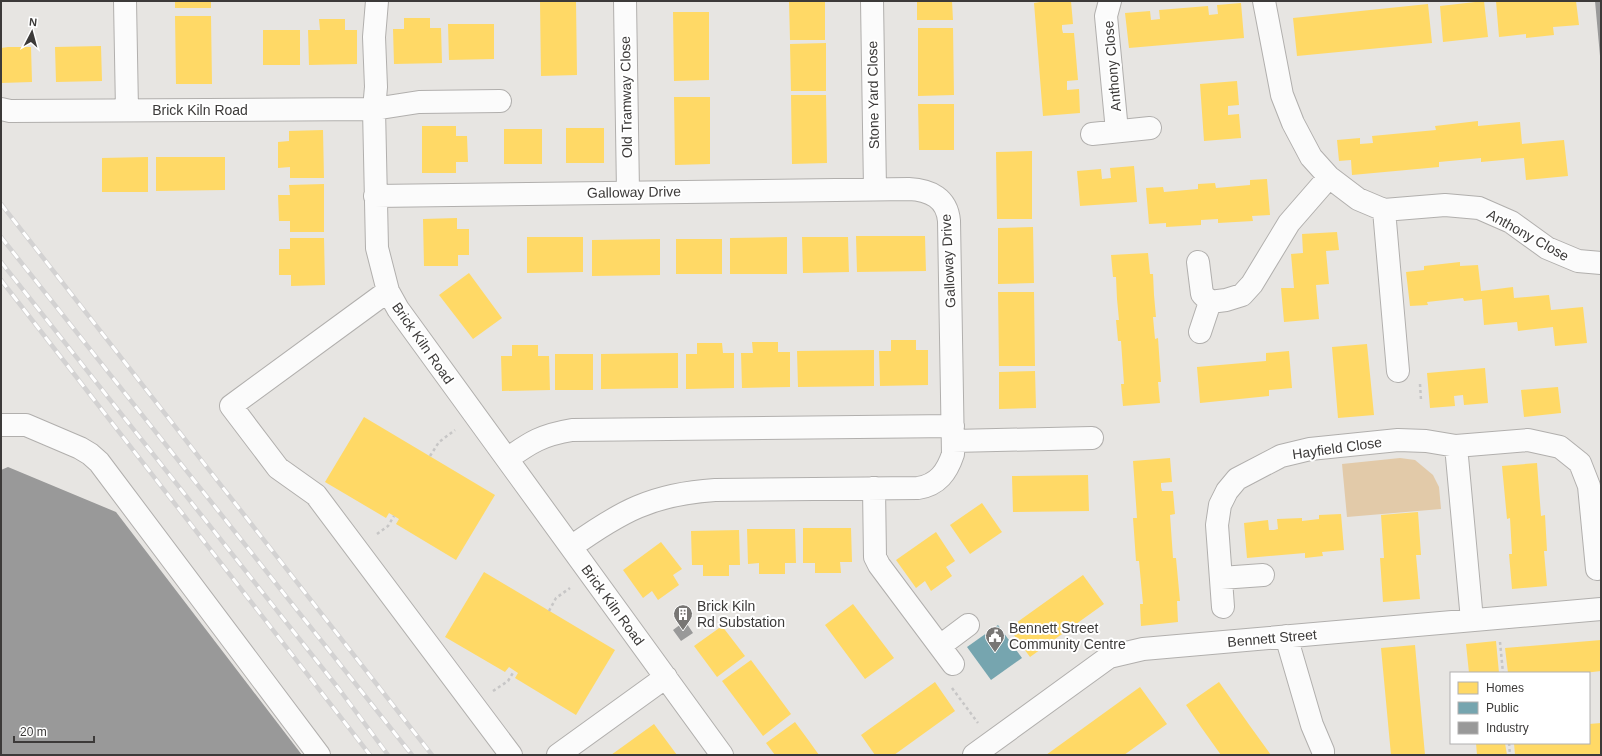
<svg xmlns="http://www.w3.org/2000/svg" width="1602" height="756" font-family="Helvetica,sans-serif">
<style>
.green{fill:#e2caa9}
.homes{fill:#ffd966}
.public{fill:#76a5af}
.industry{fill:#999}
.lines{fill:none;stroke-linecap:round;stroke-linejoin:round}
.minor-casing{stroke:#b1afad;stroke-width:24}
.path{stroke:#c7c6c6;stroke-width:2.5;stroke-dasharray:3 3;stroke-linecap:butt}
.minor{stroke:#fbfbfb;stroke-width:22}
.rail-casing{stroke:#d3d2d2;stroke-width:4.5}
.rail{stroke:#fff;stroke-width:3;stroke-dasharray:9;stroke-linecap:butt}
.labels{text-anchor:middle;stroke-width:4;stroke-linejoin:round;paint-order:stroke}
.street-label{font-size:14px;fill:#3c3a39;stroke:#fff}
.poi-label{font-size:14px;fill:#3c3a39;stroke:#fff;text-anchor:start}
</style>
<rect width="100%" height="100%" fill="#e7e5e2"/>
<path class="green" d="M1400 458 1415 460 1433 475 1439 487 1441 509 1347 517 1342 464Z"/>
<path class="homes" d="M175 1H211V8H175Z
M576 1 577 75 541 76 540 2Z
M789 1H825V40H790Z
M917 1H952L953 20H917Z
M1039 1H1071L1073 24 1062 25V29L1063 33H1074L1078 80 1067 81V90L1079 89 1080 113 1043 116 1034 3 1040 2Z
M1484 1 1488 37 1443 42 1440 6Z
M1496 1H1523V2L1576 1 1579 25 1553 27 1554 35 1526 38V34L1499 37Z
M1241 3 1244 38 1129 48 1125 13 1150 11 1151 20 1160 19 1159 10 1208 6 1209 15 1218 14 1217 5Z
M1428 4 1432 43 1297 56 1293 18Z
M673 12H709V80L674 81Z
M175 16H211L212 84H176Z
M404 18H430V28H441L442 63 394 64 393 29H404Z
M319 19H345V30H357V64L309 65 308 30H320Z
M448 24H494V59L449 60Z
M918 28H953L954 95 918 96Z
M263 30H300V65H263Z
M826 43V91H791L790 44Z
M101 46 102 81 56 82 55 47Z
M8 47H31L32 82 1 83V48Z
M1237 81 1239 105 1228 106V115L1239 114 1241 138 1204 141 1200 84Z
M791 95H826L827 163 792 164Z
M674 97H710V164L675 165Z
M918 104H954V150H919Z
M1478 121V126L1520 122 1522 144 1564 140 1568 176 1526 180 1524 158 1481 162V158L1439 162V167L1352 175 1351 160 1339 161 1337 140 1360 138V144L1373 143 1372 136 1436 130 1435 126Z
M422 126H456V136H467L468 162H456V173H422Z
M566 128H604V163H566Z
M504 129H542V164H504Z
M323 130 324 178H290V167L278 168V142L289 141V131Z
M1032 151V219H997L996 152Z
M148 157V192H102V158Z
M156 157H225V190L156 191Z
M1134 166 1137 202 1080 206 1077 171 1101 169 1102 179 1111 178 1110 168Z
M1267 179 1270 215 1252 216 1253 221 1218 223V219L1201 220V225L1166 227V223L1149 224 1146 188 1163 187 1164 192 1198 189V184L1215 183 1216 188 1250 185V180Z
M324 184V232H290V221H279L278 195H290L289 185Z
M457 218V229H469V255H458V266H424L423 219Z
M1033 227 1034 283 998 284V228Z
M1337 232 1339 250 1326 251 1329 284 1316 285 1319 319 1284 322 1281 288H1294L1291 254 1303 253 1302 234Z
M856 236H925L926 271 857 272Z
M527 237H583V272L527 273Z
M787 237V274H730V238Z
M802 237H848L849 272 803 273Z
M290 238H324L325 285 291 286V275H279V249H290Z
M660 239V275L592 276V240Z
M676 239H722V274H676Z
M1148 253 1150 274H1153L1154 295 1156 317H1153L1155 339 1158 338 1161 382H1158L1160 403 1123 406 1121 384H1124L1121 341H1118L1116 320H1119L1117 299 1116 277H1113L1111 255Z
M1460 262V266L1478 265 1481 291 1513 287 1514 298 1549 295 1551 310 1583 307 1587 343 1555 346 1553 327 1518 331 1517 322 1484 325 1482 299 1464 301 1463 298 1427 302 1428 305 1410 306 1406 272 1424 270V266Z
M469 273 502 318 473 339 439 295Z
M998 292H1034L1035 366H999Z
M891 340H916V350H928V385L880 386 879 351H891Z
M752 342H778V352H790V387L742 388 741 353H753Z
M697 343H722L723 353H734V388L686 389V354H697Z
M1367 344 1374 415 1338 418 1332 347Z
M512 345H538V356H549L550 390 502 391 501 356H512Z
M874 350V386L798 387 797 351Z
M1289 351 1292 388 1269 390V396L1200 403 1197 367 1266 361V353Z
M678 353V388L601 389V354Z
M555 354H593V390H555Z
M1485 368 1488 403 1464 405 1463 395 1454 396 1455 406 1430 408 1427 373Z
M1035 371 1036 408 999 409V372Z
M1558 387 1561 413 1524 417 1521 390Z
M364 417 495 495 456 560 396 524 399 519 389 513 386 518 325 482Z
M1170 458 1172 482 1161 483V487L1162 491H1173L1175 514 1170 515 1173 558H1176L1180 601H1177L1178 622 1141 626 1140 604H1143L1139 561H1136L1133 518H1137L1133 461Z
M1537 463 1541 516 1545 515 1547 551H1544L1547 586 1512 589 1509 554H1512L1510 518 1507 519 1502 466Z
M1088 475 1089 511 1013 512 1012 476Z
M982 503 1002 532 970 554 950 525Z
M1418 512 1421 555H1416L1420 599 1383 602 1380 558H1384L1381 515Z
M1341 514 1344 550 1322 552 1323 556 1305 558V553L1247 558 1244 523 1268 520 1269 530H1274L1278 529 1277 519 1302 518V521L1319 519V515Z
M803 528H851L852 562H840L841 573H815V563H803Z
M747 529H795L796 563H785V574H759V563L748 564Z
M739 530 740 565H729V576H703V565H692L691 531Z
M936 532 955 561 946 567 952 576 931 591 925 581 916 588 896 560Z
M661 542 682 569 673 575 679 585 658 600 652 591 643 598 623 570Z
M484 572 615 650 576 715 515 678 518 673 509 667 505 672 445 637Z
M1083 575 1104 604 1030 657 1009 628Z
M853 604 894 658 865 679 825 625Z
M722 626 745 656 717 677 694 646Z
M1601 640V671L1584 673H1508L1505 648Z
M1496 641 1499 673H1469L1466 644Z
M1415 645 1425 755H1391L1381 648Z
M751 660 791 714 763 736 722 681Z
M935 682 955 711 894 755H875L861 735Z
M1219 682 1250 726 1271 755H1221L1201 727 1186 705Z
M1140 687 1167 724 1124 755H1046Z
M795 722 809 741 819 755H775L766 743Z
M1601 723V755H1515L1514 743H1589V724Z
M654 724 677 755H611Z
M1476 743H1505L1507 755H1477Z"/>
<path class="public" d="M998 625 1022 658 991 680 967 647Z"/>
<path class="industry" d="M1595 1H1601V56H1600Z
M8 467 116 512 302 755H1V470Z
M685 621 693 633 681 641 673 630Z"/>
<g class="lines">
<defs>
<path id="minor" d="M125 1 127 110
M377 1 374 37 376 87 374 109 419 102 500 101
M625 1 628 192
M872 1 875 189
M1110 1 1106 16 1117 131
M1264 1 1282 95 1293 123 1311 157 1329 177 1358 199 1384 210 1445 205 1479 208 1511 222 1547 248 1578 261 1601 263
M1 109 10 111 374 109 377 248 388 291 398 309 722 755
M1092 134 1150 128
M375 196 909 189C930 190 947 198 949 221L953 454C947 472 938 485 918 488L715 490C652 494 620 512 571 547
M1384 210 1398 371
M1198 262 1202 294 1210 302 1226 300 1242 295 1252 284 1289 223 1329 177
M388 291 231 406 278 468 316 495 511 755
M1200 332 1210 302
M1 425H26L80 448 90 454 99 462 319 755
M953 441 1092 438
M1456 446 1472 620
M507 459C531 442 542 435 572 430L953 426
M874 488 875 557 879 565 953 664
M1221 578 1263 575
M1223 607 1217 525 1220 505 1227 491 1237 479 1281 456 1310 449 1398 440 1426 441 1456 446 1528 440 1560 447 1580 463 1589 486 1597 569
M1286 636 1312 725 1323 751V755
M940 646 968 625
M558 755 666 677
M974 755 1109 657 1143 649 1601 609"/>
</defs>
<use href="#minor" class="minor-casing"/>
<path class="path" d="M1420 384 1421 400
M430 456 439 442 455 430
M377 534 388 526 394 516
M549 611 556 598 570 588
M1500 642 1503 673
M952 688 978 723
M493 691 508 681 514 671
M1509 743 1510 755"/>
<use href="#minor" class="minor"/>
<defs>
<path id="rail" d="M1 204 432 755
M1 237 412 755
M1 262 339 689 388 755
M1 280 370 755"/>
</defs>
<use href="#rail" class="rail-casing"/>
<use href="#rail" class="rail"/>
</g>
<defs>
<symbol id="building-pin" viewBox="-11 -11 22 30"><path d="M0 17L-7.5 6A9.5 9.5 0 1 1 7.5 6Z" fill="#787674" stroke="#fff"/><path d="M-4-6H4V6H1V3H-1V6H-4ZM-2.5-4.3h1.7v1.8h-1.7ZM.8-4.3h1.7v1.8H.8ZM-2.5-1h1.7V.8h-1.7ZM.8-1h1.7V.8H.8Z" fill="#fff"/></symbol>
<symbol id="civic-pin" viewBox="-11 -11 22 30"><path d="M0 17L-7.5 6A9.5 9.5 0 1 1 7.5 6Z" fill="#787674" stroke="#fff"/><path d="M-.6-6.5H3V-4.5H.6V-3L4-1V1h2V6H-6V1h2V-1L-.6-3ZM-1.2 2.5V6h2.4V2.5Z" fill="#fff"/></symbol>
</defs>
<g fill-rule="evenodd">
<use href="#building-pin" x="672" y="603" width="22" height="30"/>
<use href="#civic-pin" x="984" y="625" width="22" height="30"/>
</g>
<g class="labels">
<g class="street-label">
<text transform="translate(1112 66) rotate(-95)" y="5">Anthony Close</text>
<text transform="translate(873 95) rotate(-91)" y="5">Stone Yard Close</text>
<text transform="translate(626 97) rotate(-91)" y="5">Old Tramway Close</text>
<text x="200" y="115">Brick Kiln Road</text>
<text transform="translate(634 192) rotate(-1)" y="5">Galloway Drive</text>
<text transform="translate(1528 235) rotate(29)" y="5">Anthony Close</text>
<text transform="translate(948 261) rotate(-93)" y="5">Galloway Drive</text>
<text transform="translate(423 343) rotate(55)" y="5">Brick Kiln Road</text>
<text transform="translate(1337 448) rotate(-8)" y="5">Hayfield Close</text>
<text transform="translate(613 605) rotate(54)" y="5">Brick Kiln Road</text>
<text transform="translate(1272 638) rotate(-5)" y="5">Bennett Street</text>
</g>
<g class="poi-label">
<text x="697" y="611">Brick Kiln<tspan x="697" dy="16">Rd Substation</tspan></text>
<text x="1009" y="633">Bennett Street<tspan x="1009" dy="16">Community Centre</tspan></text>
</g>
</g>
<rect width="1602" height="756" fill="none" stroke="#3c3a39" stroke-width="4"/>
<rect x="1450" y="672" width="140" height="72" fill="#ffffff" stroke="#b1b0b0"/>
<rect x="1458" y="682" width="20" height="12" fill="#ffd966" stroke="#b1b0b0"/>
<text x="1486" y="692" font-size="12" fill="#3c3a39">Homes</text>
<rect x="1458" y="702" width="20" height="12" fill="#76a5af" stroke="#b1b0b0"/>
<text x="1486" y="712" font-size="12" fill="#3c3a39">Public</text>
<rect x="1458" y="722" width="20" height="12" fill="#999999" stroke="#b1b0b0"/>
<text x="1486" y="732" font-size="12" fill="#3c3a39">Industry</text>
<g transform="translate(32 32) rotate(6)" stroke="#ffffff" stroke-width="3" paint-order="stroke">
<path d="M0-3L7 15L0 10L-7 15Z" fill="#3c3a39"/>
<text y="-6" font-size="11" font-weight="bold" text-anchor="middle" fill="#3c3a39">N</text>
</g>
<path d="M14 736v6h80v-6" fill="none" stroke="#3c3a39" stroke-width="2"/>
<text x="20" y="736" font-size="12" fill="#3c3a39" stroke="#ffffff" stroke-width="3" paint-order="stroke">20 m</text>
</svg>
